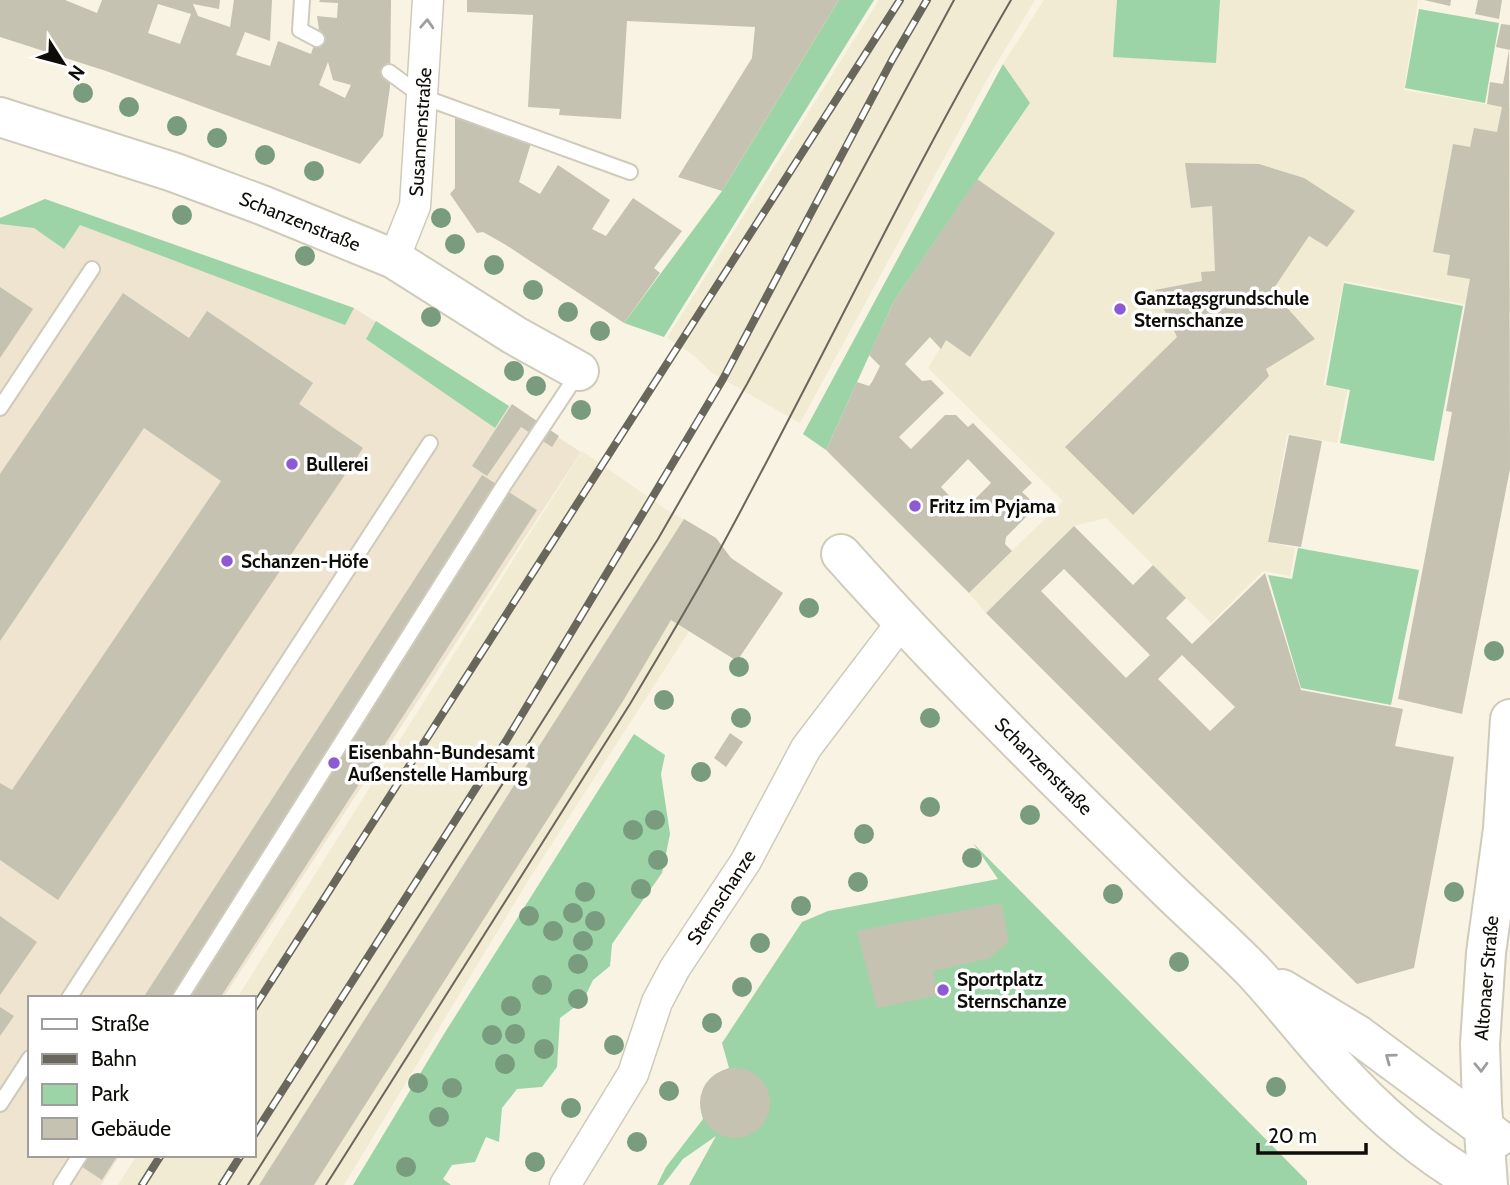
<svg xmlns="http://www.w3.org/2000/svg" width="1510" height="1185" font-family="Cabin,sans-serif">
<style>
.commercial{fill:#eee4cf}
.built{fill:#f1ebd3}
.green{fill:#9cd4a8}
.building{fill:#c6c2b2;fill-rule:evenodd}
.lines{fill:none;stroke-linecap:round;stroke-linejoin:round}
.lane-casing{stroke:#cfcbbb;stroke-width:18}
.street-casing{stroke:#cfcbbb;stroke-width:33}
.secondary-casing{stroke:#cfcbbb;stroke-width:42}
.lane{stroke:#fff;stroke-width:14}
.street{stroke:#fff;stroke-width:30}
.secondary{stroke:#fff;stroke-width:38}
.tram{stroke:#69665c;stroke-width:2}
.rail-casing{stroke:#69665c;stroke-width:8}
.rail{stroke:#fff;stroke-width:5;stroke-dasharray:16;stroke-linecap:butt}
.tree{fill:#789c7d}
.oneway{stroke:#9f9e9c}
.poi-dot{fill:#8d5ad3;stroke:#fff;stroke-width:2.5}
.labels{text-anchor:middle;stroke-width:7;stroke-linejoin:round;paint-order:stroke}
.street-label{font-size:19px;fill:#0f0d08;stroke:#fff}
.poi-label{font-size:19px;font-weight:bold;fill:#0f0d08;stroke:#fff;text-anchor:start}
</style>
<rect width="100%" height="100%" fill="#f8f3e3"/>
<path class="commercial" d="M45 199 354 308 581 452 223 998H30V1155H120L101 1185H0V218Z"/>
<path class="built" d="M879 0H1035L989 76 800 423 712 373 692 354 667 338Z
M1044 0H1418L1404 90 1510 108V313L1344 281 1323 385 1347 390 1337 443 1287 434 1268 542 1295 548 1290 576 1263 571 1211 623 1106 518 1074 526 986 613 969 593 1063 501 928 368 940 348 894 301 1030 104 1003 64Z
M582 451 667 510 716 538 731 558 783 593 737 661 690 630 531 876 344 1185H118L137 1155H254V998H237Z"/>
<path class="green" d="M839 0H874L664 337 624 323 722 191Z
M1117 0H1220L1216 63 1113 57Z
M1419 9 1499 23 1485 103 1405 88Z
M1003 64 1030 103 894 301 826 450 803 434Z
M45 199 354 308 345 325 80 225 64 249 34 228 0 224V218Z
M1344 283 1463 306 1434 461 1340 443 1350 390 1326 385Z
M376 321 509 406 495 428 366 339Z
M1298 548 1419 570 1391 705 1301 688 1268 575 1292 579Z
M634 734 665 755 661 774 670 834 662 873 612 944 610 966 593 980 583 1001 560 1018 557 1067 542 1087 517 1089 502 1108 499 1142 486 1137 475 1162 452 1165 443 1179 451 1185H353L444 1034Z
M973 843 1307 1181V1185H689L716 1136 683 1159 663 1185H657L666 1167 703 1119C696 1094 705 1077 729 1068L722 1043 802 922 828 911 998 879Z"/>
<path class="building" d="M0 0H65L97 13 102 0H220L219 9 193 4 198 16 230 27 234 0H272L270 41 245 32 236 55 270 66 278 41 311 54 319 30 317 16 337 18 338 3 319 2 320 0H391L390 87 383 136 360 164 106 71 0 37ZM158 4 191 14 180 44 148 33ZM328 62 333 80 351 85 345 98 319 85Z
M467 0H839L722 191 678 177 752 58 755 27 627 21 621 119 559 115 560 109 528 107 533 15 467 12Z
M1424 0H1451L1450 6Z
M1478 0H1502L1499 19 1475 14Z
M1501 24 1510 25V50L1496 47Z
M1509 50 1510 469 1462 714 1398 699 1442 467 1452 412 1446 411 1470 279 1447 275 1450 255 1433 252 1453 144 1470 147 1474 128 1497 132 1502 107 1487 104 1490 82 1503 84Z
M455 114 532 140 519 182 540 194 558 165 610 200 592 229 606 236 633 198 682 231 654 268 660 273 624 323 506 245 483 232 477 233 450 194 455 188Z
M1185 163 1259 164 1304 178 1355 211 1327 247 1309 236 1274 288 1285 296 1282 302 1315 339 1266 369 1269 376 1133 515 1065 447 1177 337 1155 290 1202 281 1201 272 1215 271 1212 206 1191 208Z
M977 179 1055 233 970 357 946 340 941 349 930 337 905 364 922 381 931 380 944 393 899 437 911 449 945 415H956L968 427 973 423 1032 483 1022 492 1037 506 1006 537 1005 544 1012 551 969 593 826 450 857 382 869 386 872 382 880 366 869 355 894 301ZM968 459 991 483 967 507 963 503 960 507 941 487Z
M0 287 33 309 0 358Z
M123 293 189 338 207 311 313 383 299 404 363 448 58 900 0 860V783L12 790 221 481 144 428 0 641V474Z
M512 404 559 436 552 447 521 427 487 476 472 466Z
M1289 435 1322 441 1301 547 1268 542Z
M482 475 537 510 220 998H143Z
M684 519 716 538 731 558 783 593 737 661 671 620 623 701 314 1185H259Z
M1074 526 1133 585 1153 565 1186 598 1166 618 1192 644 1265 573 1301 690 1403 709 1395 746 1454 757 1414 968 1357 984 986 613ZM1064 569 1150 655 1126 678 1041 591ZM1182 655 1235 707 1210 731 1158 679Z
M730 733 743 742 726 767 714 758Z
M1001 903 1009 941 990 958 933 971 938 995 877 1008 857 931Z
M0 916 37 942 0 995Z
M0 1007 14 1016 0 1036Z
M700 1103a35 35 0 1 1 70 0a35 35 0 1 1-70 0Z
M64 1155H118L102 1180Z"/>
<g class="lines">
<defs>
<path id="lane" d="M302 0 300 30 317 39
M389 72 423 97 630 172
M0 408 92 269
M69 998 430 443
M180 998 504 485 579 372
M0 1104 30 1058
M61 1185 80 1155"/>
<path id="street" d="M394 259 415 206 428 0
M565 1185 633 1074 657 1002 675 968 746 861 806 748 902 622"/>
<path id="secondary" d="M0 117 173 172 262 205 394 259 514 335 579 371
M841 554C942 667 1050 774 1158 880 1189 911 1223 940 1254 972 1280 1000 1304 1031 1330 1060 1373 1109 1423 1153 1480 1185
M1282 989 1358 1035 1497 1138
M1488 1185 1482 1105 1480 1044 1486 953 1503 829 1510 719"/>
</defs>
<use href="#lane" class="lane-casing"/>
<use href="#street" class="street-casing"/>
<use href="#secondary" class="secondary-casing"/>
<use href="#lane" class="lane"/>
<use href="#street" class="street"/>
<use href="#secondary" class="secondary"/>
<path class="tram" d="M248 1185 658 539 747 384 954 0
M326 1185 630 704C660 654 690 604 718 553 818 370 906 180 1011 0"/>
<defs>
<path id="rail" d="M254 1008 900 0
M254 1135 506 741 649 503 723 379 892 60 927 0
M142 1185 161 1155
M222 1185 241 1155"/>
</defs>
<use href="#rail" class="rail-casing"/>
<use href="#rail" class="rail"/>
</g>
<g class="tree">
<circle cx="83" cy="93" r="10"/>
<circle cx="129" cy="107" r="10"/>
<circle cx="177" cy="126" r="10"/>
<circle cx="217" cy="138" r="10"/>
<circle cx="265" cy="155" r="10"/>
<circle cx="314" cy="171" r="10"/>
<circle cx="182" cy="215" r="10"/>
<circle cx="441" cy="218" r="10"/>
<circle cx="455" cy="244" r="10"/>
<circle cx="305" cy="256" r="10"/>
<circle cx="494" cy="265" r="10"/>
<circle cx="533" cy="290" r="10"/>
<circle cx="568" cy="312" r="10"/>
<circle cx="431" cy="317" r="10"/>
<circle cx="600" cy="331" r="10"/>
<circle cx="514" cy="371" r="10"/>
<circle cx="536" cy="386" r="10"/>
<circle cx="581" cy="410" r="10"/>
<circle cx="809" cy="608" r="10"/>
<circle cx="1494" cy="651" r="10"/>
<circle cx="739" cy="667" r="10"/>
<circle cx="664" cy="700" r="10"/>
<circle cx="741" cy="718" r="10"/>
<circle cx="930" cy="718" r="10"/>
<circle cx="701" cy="772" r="10"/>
<circle cx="930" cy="807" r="10"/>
<circle cx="1030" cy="815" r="10"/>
<circle cx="655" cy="820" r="10"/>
<circle cx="633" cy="830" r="10"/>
<circle cx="864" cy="834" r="10"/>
<circle cx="972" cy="858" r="10"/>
<circle cx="658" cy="860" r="10"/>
<circle cx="858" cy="882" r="10"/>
<circle cx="641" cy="889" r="10"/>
<circle cx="585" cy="892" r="10"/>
<circle cx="1454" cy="892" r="10"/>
<circle cx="1113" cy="894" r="10"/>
<circle cx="801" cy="906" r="10"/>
<circle cx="573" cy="913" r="10"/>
<circle cx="529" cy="916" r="10"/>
<circle cx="595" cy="921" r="10"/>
<circle cx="553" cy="931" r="10"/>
<circle cx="583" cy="941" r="10"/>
<circle cx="760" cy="943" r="10"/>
<circle cx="1179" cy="962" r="10"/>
<circle cx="578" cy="964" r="10"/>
<circle cx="542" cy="985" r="10"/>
<circle cx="742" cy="987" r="10"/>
<circle cx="578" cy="999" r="10"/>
<circle cx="511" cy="1006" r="10"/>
<circle cx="712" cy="1023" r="10"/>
<circle cx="515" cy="1034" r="10"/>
<circle cx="492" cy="1035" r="10"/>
<circle cx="614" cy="1045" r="10"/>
<circle cx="544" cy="1049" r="10"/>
<circle cx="505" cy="1064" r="10"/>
<circle cx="418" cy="1083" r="10"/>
<circle cx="1276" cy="1087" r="10"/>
<circle cx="452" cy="1088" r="10"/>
<circle cx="669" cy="1091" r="10"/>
<circle cx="571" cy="1108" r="10"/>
<circle cx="439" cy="1117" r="10"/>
<circle cx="637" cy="1142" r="10"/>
<circle cx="535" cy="1162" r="10"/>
<circle cx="406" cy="1167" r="10"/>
</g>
<defs><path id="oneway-chevron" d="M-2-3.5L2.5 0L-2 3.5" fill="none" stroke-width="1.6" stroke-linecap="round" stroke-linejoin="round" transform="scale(1.75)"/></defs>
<g class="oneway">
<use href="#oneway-chevron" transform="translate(427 24) rotate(-87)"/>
<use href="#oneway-chevron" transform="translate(1390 1058) rotate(-144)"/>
<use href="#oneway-chevron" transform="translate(1481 1067) rotate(88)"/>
</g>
<g class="poi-dot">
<circle cx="1120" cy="309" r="7"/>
<circle cx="292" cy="464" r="7"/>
<circle cx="915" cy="506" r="7"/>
<circle cx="227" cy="561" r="7"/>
<circle cx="334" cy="763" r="7"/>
<circle cx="943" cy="990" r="7"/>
</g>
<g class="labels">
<g class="street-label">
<text transform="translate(420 132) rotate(-86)" y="7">Susannenstraße</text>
<text transform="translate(300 221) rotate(22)" y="7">Schanzenstraße</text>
<text transform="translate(1044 766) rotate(45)" y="7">Schanzenstraße</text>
<text transform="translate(721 897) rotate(-57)" y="7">Sternschanze</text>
<text transform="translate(1486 978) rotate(-85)" y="7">Altonaer Straße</text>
</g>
<g class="poi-label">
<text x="1134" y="305">Ganztagsgrundschule<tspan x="1134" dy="22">Sternschanze</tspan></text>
<text x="306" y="471">Bullerei</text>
<text x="929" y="513">Fritz im Pyjama</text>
<text x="241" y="568">Schanzen-Höfe</text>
<text x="348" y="759">Eisenbahn-Bundesamt<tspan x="348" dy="22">Außenstelle Hamburg</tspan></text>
<text x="957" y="986">Sportplatz<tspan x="957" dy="22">Sternschanze</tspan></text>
</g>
</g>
<rect x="28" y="996" width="228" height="161" fill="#ffffff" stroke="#9f9e9c" stroke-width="2"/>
<rect x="42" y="1019" width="35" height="10" fill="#ffffff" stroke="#9f9e9c" stroke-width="2"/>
<text x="91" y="1031" font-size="21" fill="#0f0d08">Straße</text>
<rect x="42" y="1054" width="35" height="10" fill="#69665c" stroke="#9f9e9c" stroke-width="2"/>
<text x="91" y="1066" font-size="21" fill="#0f0d08">Bahn</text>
<rect x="42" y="1084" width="35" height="21" fill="#9cd4a8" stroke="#9f9e9c" stroke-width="2"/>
<text x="91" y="1101" font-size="21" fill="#0f0d08">Park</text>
<rect x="42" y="1118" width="35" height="21" fill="#c6c2b2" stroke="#9f9e9c" stroke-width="2"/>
<text x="91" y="1136" font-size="21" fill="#0f0d08">Gebäude</text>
<g transform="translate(63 63) rotate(126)" stroke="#ffffff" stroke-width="5" paint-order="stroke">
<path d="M0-5L12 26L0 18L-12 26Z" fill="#0f0d08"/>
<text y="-10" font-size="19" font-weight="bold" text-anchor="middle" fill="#0f0d08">N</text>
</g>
<path d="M1258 1143v10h108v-10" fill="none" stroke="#0f0d08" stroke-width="3.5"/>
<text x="1268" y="1143" font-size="21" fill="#0f0d08" stroke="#ffffff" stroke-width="5" paint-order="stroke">20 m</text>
</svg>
